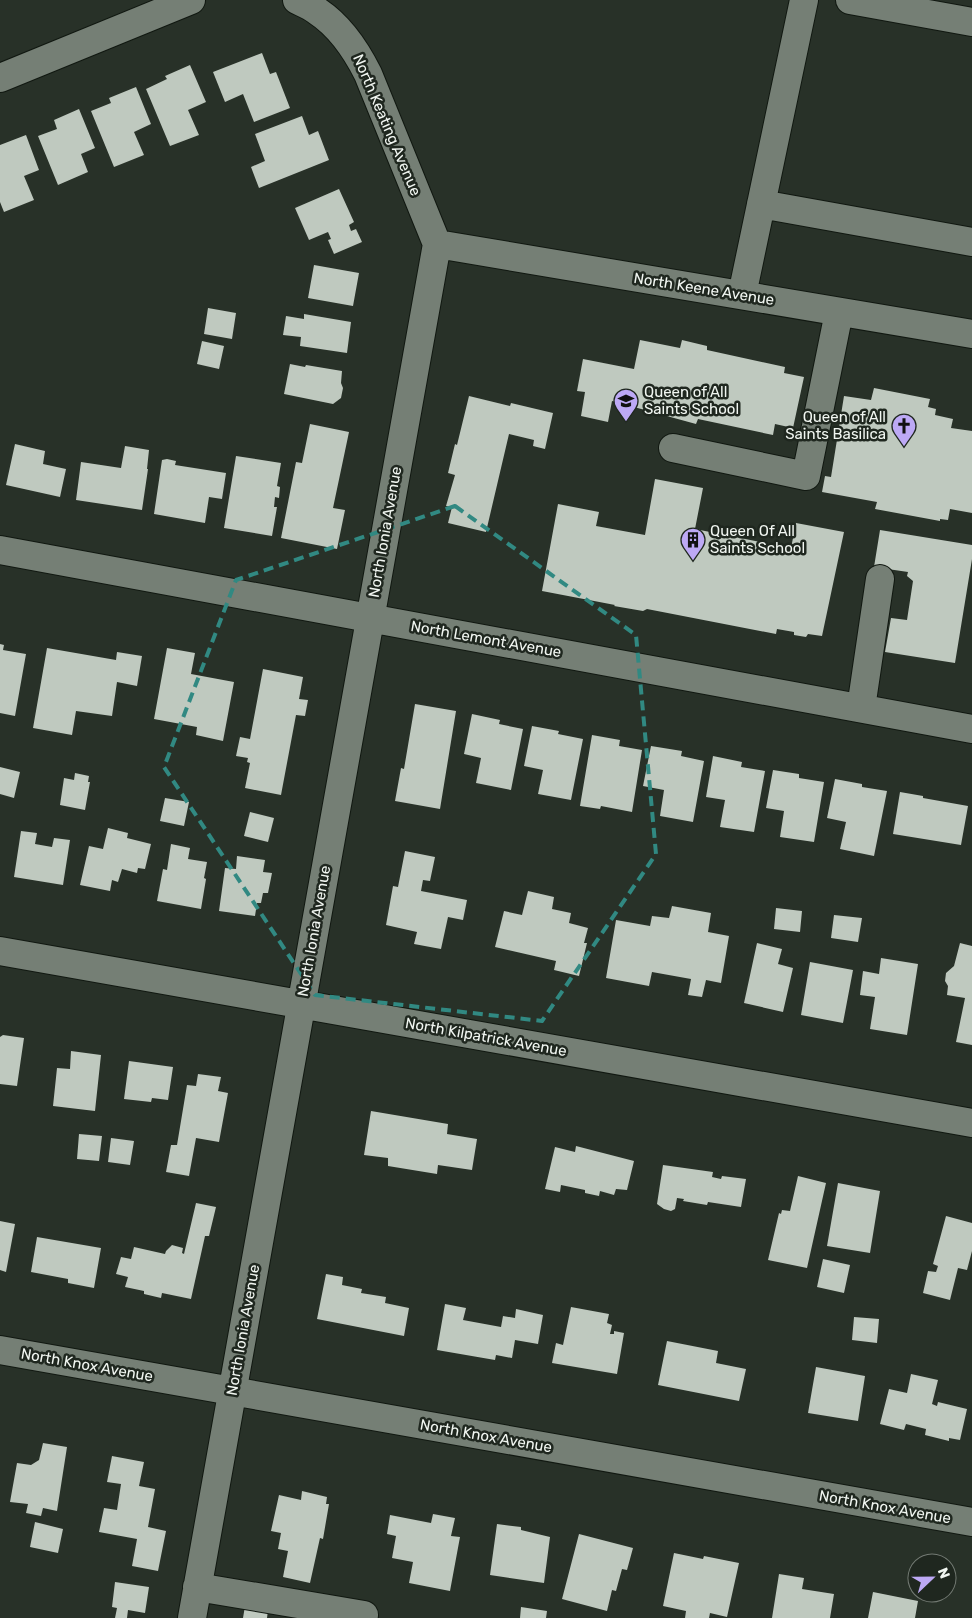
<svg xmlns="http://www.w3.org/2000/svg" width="972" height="1618" font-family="Rubik,sans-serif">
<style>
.building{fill:#bfc9bf}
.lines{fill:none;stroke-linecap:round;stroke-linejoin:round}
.minor-casing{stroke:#111811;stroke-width:30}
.minor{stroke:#757f75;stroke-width:28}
.marked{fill:none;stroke:#318982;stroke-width:4;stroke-dasharray:10 6;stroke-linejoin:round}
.labels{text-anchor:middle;stroke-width:5;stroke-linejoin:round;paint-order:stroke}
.street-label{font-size:15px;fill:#f1f6f1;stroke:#1f271f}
.poi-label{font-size:15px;fill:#f1f6f1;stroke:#1f271f;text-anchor:start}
</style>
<rect width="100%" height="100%" fill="#283128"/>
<path class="building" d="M262 53 270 74 276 72 290 108 254 122 243 94 225 102 213 72Z
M190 65 206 102 188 110 199 135 170 146 146 89 167 79 165 76Z
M136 87 151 124 134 132 144 155 114 167 91 111 111 103 109 98Z
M79 109 95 148 81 154 88 172 58 185 38 136 57 129 54 120Z
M302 116 309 135 318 131 329 160 259 188 251 167 265 161 255 134Z
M26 135 39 170 24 176 34 200 4 212 0 202V145Z
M339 189 354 222 349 225 351 231 356 229 362 242 334 254 328 240 331 239 328 232 309 240 295 208Z
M314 265 359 273 353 306 308 298Z
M208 308 236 313 232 339 204 334Z
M304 314 351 322 347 353 300 346 301 337 283 335 286 316 304 319Z
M640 340 680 348 682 340 707 346V350L785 367 784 373 804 377 793 428 775 424 773 435 698 419 696 424 612 401 608 422 581 416 585 392 577 391 583 359 634 369Z
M202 341 224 346 219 369 197 364Z
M290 364 305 367 306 365 342 371 341 383 343 388 341 398 333 404 284 394Z
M874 388 930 399 928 407 936 409 935 415 953 419 951 428 972 431V513L950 509 948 520 940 519V521L875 509 877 502 822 492 825 476 831 477 844 396 871 400Z
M469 396 510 406 511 403 553 413 545 449 533 446 534 440 509 434 486 532 448 523 452 507 446 506 455 475 448 473 455 444 457 445Z
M310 424 349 432 333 508 345 510 337 549 281 538 296 462 302 463Z
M15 444 45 451 43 464 66 469 60 497 6 485Z
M125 446 149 450 147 469H148L142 510 76 500 81 462 121 468Z
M236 456 281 463 277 486 280 487 279 498 275 497 274 507H277L272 536 224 528Z
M167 459 176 461 175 465 226 473 222 499 209 497 205 523 154 514 162 460Z
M655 479 703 488 695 529 791 548 796 523 844 532 822 636 808 634 806 637 794 635V632L777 629 776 634 647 609 643 611 614 606 615 605 542 591 558 504 599 512 596 526 645 535Z
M880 530 972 545V559L955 663 885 652 891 618 907 620 913 581 907 576 908 572 874 567Z
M0 644 4 645 3 650 26 654 15 716 0 713Z
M47 648 116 660 117 652 142 656 137 686 117 682 112 716 76 711 72 735 33 728Z
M167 648 195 653 191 674 234 682 223 741 196 735 197 727 154 719Z
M263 669 303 677 299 699 308 700 305 716 296 715 281 795 245 788 250 763 247 762 248 758 236 756 240 737 250 739Z
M415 704 456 711 440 809 395 801 401 768 404 769Z
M472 714 500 720 499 724 523 729 511 790 476 783 481 758 464 754Z
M532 726 559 731 558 734 583 739 571 800 538 794 543 770 524 766Z
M592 735 620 740 619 746 642 750 632 812 601 806 600 809 580 806Z
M651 746 682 751 681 756 704 761 693 822 660 816 664 790 643 786Z
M713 756 742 762 741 767 765 771 754 832 720 827 725 800 706 797Z
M0 767 20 772 14 798 0 794Z
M773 770 799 774V778L824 782 814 842 780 837 784 811 766 808Z
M75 773 89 776 88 782H90L85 810 60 805 64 778 74 780Z
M835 779 862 784V787L887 791 874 856 840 849 846 822 827 818Z
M900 792 923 796V798L968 806 961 845 893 834Z
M165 798 189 802 184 826 160 821Z
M250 812 274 818 268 842 244 836Z
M108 828 128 833 127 838 151 844 145 869 138 868 137 873 122 869 118 882 112 880 110 891 80 885 89 846 103 849Z
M21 831 37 833 35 844 52 847 54 838 70 840 63 885 14 877Z
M171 844 190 848 188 859 207 862 204 878 206 879 201 909 157 901 163 869 167 870Z
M405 851 435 857 430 881 423 880 421 891 467 900 463 920 448 917 441 949 414 944 417 932 386 925 393 886 398 887Z
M237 856 265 860 263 872 272 873 268 893H263L261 903H257L255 916 219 911 225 868 236 869Z
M528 891 554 897 552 909 571 913 569 923 588 928 584 943H587L579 976 554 970 556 961 495 947 504 911 522 915Z
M672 906 711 913 708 932 729 936 721 983 706 980 702 997 688 995 691 979 652 972 649 986 606 978 616 920 650 926 652 916 669 918Z
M776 908 802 911 800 932 774 929Z
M834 915 862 918 858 942 831 938Z
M757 943 782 949 778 964 793 968 783 1012 744 1003Z
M960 943 972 946V1045L956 1042 965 998 947 995 948 986 945 981 946 973 954 966Z
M881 958 918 964 907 1035 870 1029 875 997 860 995 863 971 879 974Z
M810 962 853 970 843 1023 801 1015Z
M3 1035 24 1038 17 1086 0 1084V1037Z
M71 1051 101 1055 95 1111 53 1106 57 1068 70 1069Z
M129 1061 173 1067 168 1100 152 1098 151 1102 124 1099Z
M198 1074 221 1077 218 1091 228 1093 219 1142 196 1138 189 1176 166 1172 171 1145H177L187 1085 196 1086Z
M371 1111 448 1124 447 1134 477 1139 472 1170 438 1165 437 1174 388 1166V1158L364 1155Z
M79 1134 102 1136 99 1161 77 1159Z
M111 1138 134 1141 130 1165 108 1162Z
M576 1146 634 1161 627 1190 616 1189 614 1195 600 1191 599 1196 585 1193V1190L561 1185 560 1192 545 1189 555 1147 575 1152Z
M663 1165 713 1172 712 1177 721 1179 722 1176 746 1179 741 1207 708 1202 707 1205 683 1201 684 1199 677 1198 675 1209 671 1211 664 1209 657 1204Z
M798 1176 826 1183 807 1268 768 1260 779 1213 781 1214 782 1210 790 1211Z
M838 1183 880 1191 870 1253 827 1246Z
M196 1203 216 1207 209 1236H205L191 1299 162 1293 161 1298 144 1294V1291L125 1287 128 1277 116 1274 121 1257 131 1259 134 1247 165 1254 166 1251 172 1245 183 1248 182 1253 184 1254Z
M946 1216 972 1223V1251L967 1270 958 1268 950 1300 923 1293 928 1271 936 1272 938 1266 933 1264Z
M0 1221 15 1224 6 1272 0 1270Z
M37 1237 101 1248 94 1288 68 1283V1279L31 1272Z
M823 1259 850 1265 844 1293 817 1287Z
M326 1274 343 1277 342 1285 362 1289 361 1293 386 1297 385 1303 409 1308 404 1336 317 1319Z
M445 1304 466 1308 463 1320 501 1327 503 1316 515 1318 516 1309 543 1315 538 1344 515 1340 512 1358 496 1355 495 1360 437 1350Z
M571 1307 609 1314 607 1323 612 1325 610 1334H614V1331L624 1333 617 1374 552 1363 556 1343 563 1345Z
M854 1317 879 1319 877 1343 852 1340Z
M667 1341 718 1351 716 1363 746 1369 739 1401 658 1385Z
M816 1367 865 1376 858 1421 808 1413Z
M911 1374 938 1380 932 1404 937 1406 938 1402 967 1409 960 1440 949 1438V1441L925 1435 926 1429 906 1424 904 1430 880 1424 889 1389 907 1393Z
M43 1443 67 1447 57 1511 43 1508 41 1516 26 1513 28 1504 10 1502 17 1463 31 1465 39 1460Z
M112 1456 144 1462 139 1486 155 1489 148 1527 166 1531 158 1571 132 1566 137 1539 99 1532 104 1508 117 1510 121 1484 107 1482Z
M302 1491 327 1497 326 1504H329L323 1539 320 1538 310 1583 283 1577 288 1551 278 1549 281 1533 271 1531 279 1495 301 1500Z
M433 1514 455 1518 451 1536 460 1537 450 1591 409 1583 413 1562 392 1558 396 1536 387 1534 390 1515 431 1523Z
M35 1522 63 1529 58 1553 30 1547Z
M497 1524 521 1527V1530L550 1537 544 1583 490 1575Z
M579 1534 633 1548 627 1570 622 1569 616 1591 612 1590 607 1611 562 1599Z
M674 1553 703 1559 704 1556 739 1563 727 1617 710 1613 709 1618H685L686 1611 663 1606Z
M779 1574 804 1578 802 1589 834 1594 830 1618H772Z
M115 1582 149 1587 145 1613 128 1610 127 1618H115L117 1608 112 1607Z
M873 1592 918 1601 915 1618H868Z
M245 1606 268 1610 267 1618H243Z
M521 1607 547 1611 546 1618H520Z"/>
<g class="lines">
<defs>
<path id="minor" d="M297 0C303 3 311 6 317 11 340 26 356 50 368 74L437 244
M850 0 972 22
M0 78 191 0
M761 204 972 242
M437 244 972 334
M742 295 804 0
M673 448 806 476 839 312
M0 550 972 729
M861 708 880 579
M0 951 972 1123
M0 1350 972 1522
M197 1587 364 1615
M192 1618 437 244"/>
</defs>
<use href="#minor" class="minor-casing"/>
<use href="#minor" class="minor"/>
</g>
<path class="marked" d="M455 506 636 635 656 854 542 1021 315 995 164 767 236 580Z"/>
<defs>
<symbol id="school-pin" viewBox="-11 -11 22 30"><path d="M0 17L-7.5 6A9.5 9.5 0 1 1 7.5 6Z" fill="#bda9f5" stroke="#1f271f"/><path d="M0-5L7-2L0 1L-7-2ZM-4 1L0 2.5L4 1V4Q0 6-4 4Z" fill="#111"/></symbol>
<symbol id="church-pin" viewBox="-11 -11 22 30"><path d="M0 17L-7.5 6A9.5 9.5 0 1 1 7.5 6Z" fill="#bda9f5" stroke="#1f271f"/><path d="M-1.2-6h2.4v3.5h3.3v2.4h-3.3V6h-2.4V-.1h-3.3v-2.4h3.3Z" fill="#111"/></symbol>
<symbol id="building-pin" viewBox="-11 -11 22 30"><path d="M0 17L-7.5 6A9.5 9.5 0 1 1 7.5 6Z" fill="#bda9f5" stroke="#1f271f"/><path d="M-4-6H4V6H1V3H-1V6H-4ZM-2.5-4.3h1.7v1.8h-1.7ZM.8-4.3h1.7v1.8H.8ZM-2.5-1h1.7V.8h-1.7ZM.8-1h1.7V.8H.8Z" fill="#111"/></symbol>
</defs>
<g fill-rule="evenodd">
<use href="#school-pin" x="612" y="387" width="28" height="38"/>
<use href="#church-pin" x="890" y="412" width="28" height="38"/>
<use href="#building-pin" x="679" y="526" width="28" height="38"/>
</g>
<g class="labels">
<g class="street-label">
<text transform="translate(387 125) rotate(67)" y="5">North Keating Avenue</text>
<text transform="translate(704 289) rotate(9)" y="5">North Keene Avenue</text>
<text transform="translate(385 532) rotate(-80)" y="5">North Ionia Avenue</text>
<text transform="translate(486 639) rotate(10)" y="5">North Lemont Avenue</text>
<text transform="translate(314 931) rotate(-80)" y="5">North Ionia Avenue</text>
<text transform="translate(486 1037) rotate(10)" y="5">North Kilpatrick Avenue</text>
<text transform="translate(243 1330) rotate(-80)" y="5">North Ionia Avenue</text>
<text transform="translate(87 1365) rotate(10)" y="5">North Knox Avenue</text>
<text transform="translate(486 1436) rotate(10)" y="5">North Knox Avenue</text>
<text transform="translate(885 1507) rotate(10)" y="5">North Knox Avenue</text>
</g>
<g class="poi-label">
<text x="644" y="397">Queen of All<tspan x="644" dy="17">Saints School</tspan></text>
<text x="886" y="422" text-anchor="end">Queen of All<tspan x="886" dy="17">Saints Basilica</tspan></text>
<text x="710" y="536">Queen Of All<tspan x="710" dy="17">Saints School</tspan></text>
</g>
</g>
<g transform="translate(932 1578) rotate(68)"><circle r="24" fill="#1f271f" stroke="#737a73"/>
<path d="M0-4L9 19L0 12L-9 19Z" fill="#bda9f5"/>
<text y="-8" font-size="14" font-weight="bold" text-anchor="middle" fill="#f1f6f1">N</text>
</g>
</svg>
